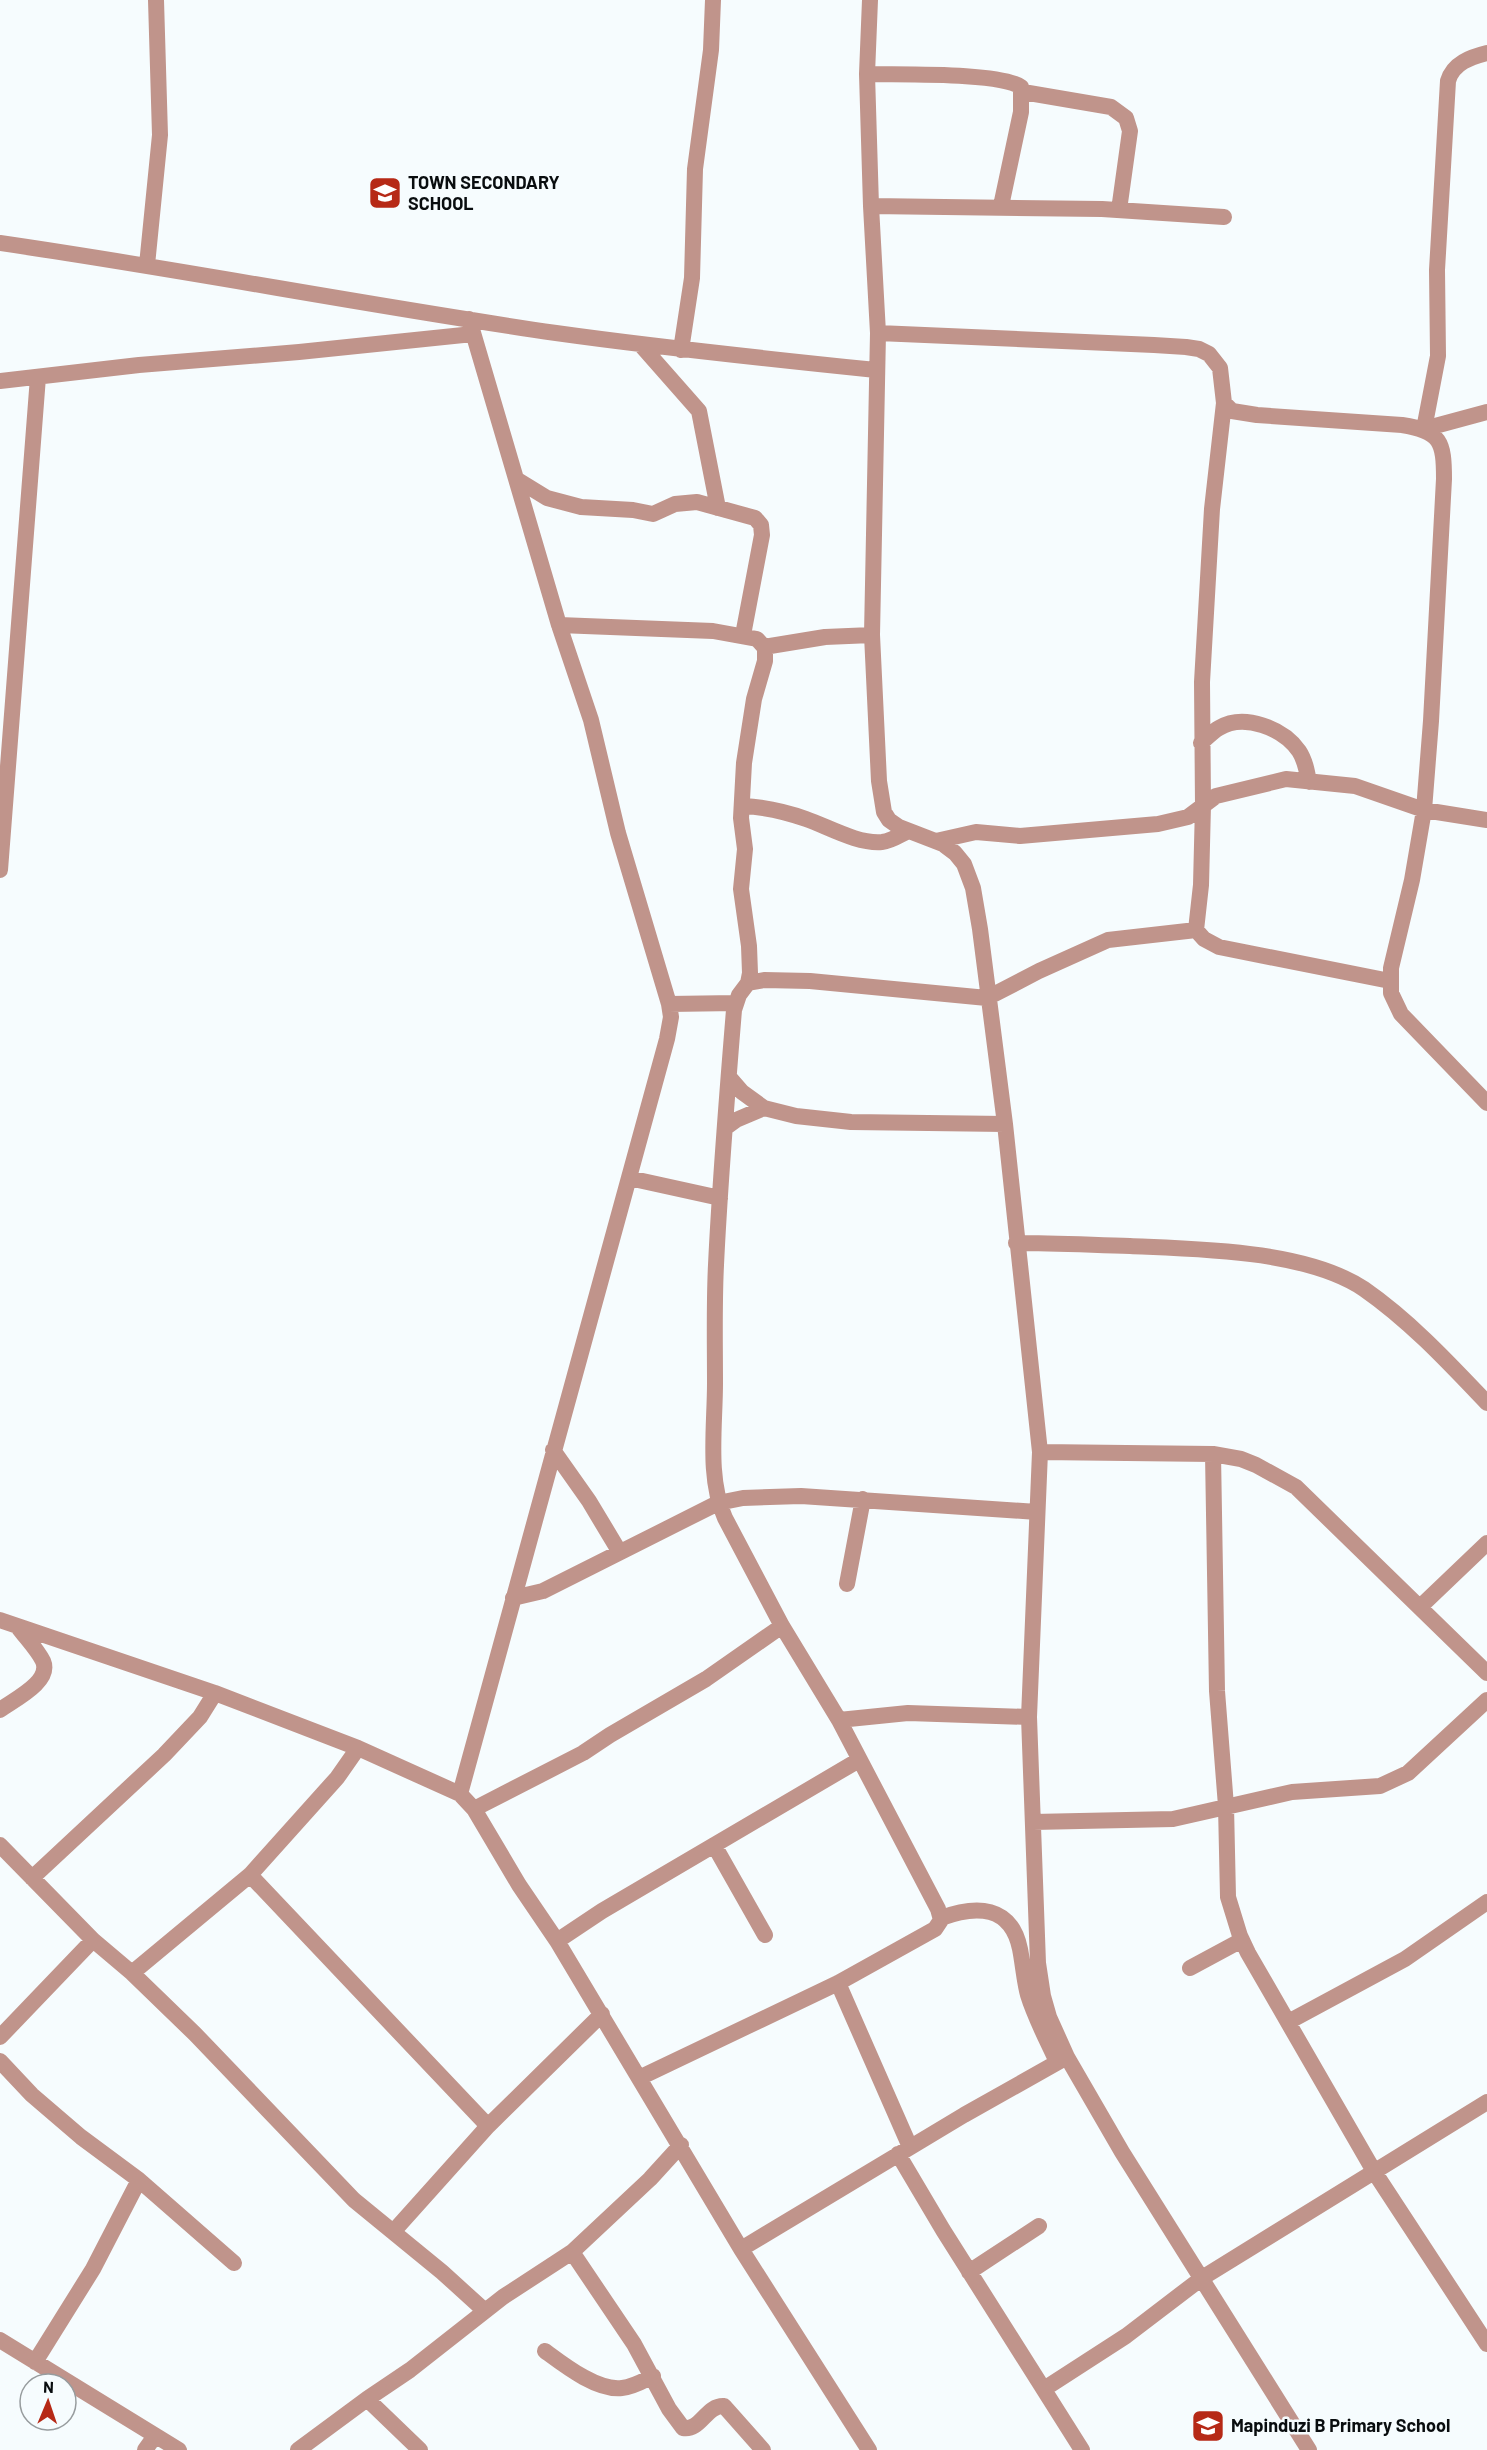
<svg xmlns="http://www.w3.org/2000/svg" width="1487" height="2450" font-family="Barlow,sans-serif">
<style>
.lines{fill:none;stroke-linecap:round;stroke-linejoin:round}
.minor{stroke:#c0948b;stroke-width:16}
.labels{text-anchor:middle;stroke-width:5;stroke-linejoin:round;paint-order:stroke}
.poi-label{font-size:18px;font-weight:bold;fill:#090d0f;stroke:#f6fcfe;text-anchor:start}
</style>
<rect width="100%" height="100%" fill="#f6fcfe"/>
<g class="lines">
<path class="minor" d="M870 0 867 74 871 206 878 333 872 635 879 781 884 812 889 820 899 827 943 844 955 853 964 864 973 888 980 929 1005 1124 1040 1452 1029 1717 1038 1963 1043 1996 1049 2017 1067 2057 1122 2152 1309 2450
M1487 53C1471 57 1453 63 1448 81L1437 270 1438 356 1424 429 1487 412
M867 74C898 75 1000 72 1021 87V112L1001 206
M1023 92 1111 107 1126 118 1130 131 1119 210
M871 206 1102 209 1224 217
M0 243C186 270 370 306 556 333 663 348 769 359 876 370
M147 265 160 135 156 0
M878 333 1154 345 1186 347 1199 349 1209 354 1220 368 1224 403 1232 411 1257 415 1402 425C1441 431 1444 442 1444 479L1431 721 1424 810 1412 880 1391 968V993L1401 1014 1487 1103
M640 344 699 411 718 508
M681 350 692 278 695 169 711 50 713 0
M0 381 139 365 299 352 473 334
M1224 403 1212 509 1202 682 1203 805 1201 885 1196 930 1204 939 1219 947 1390 981
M516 479 547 498 581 507 633 510 653 514 675 504 697 502 755 518 761 525 762 535 743 635
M559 625 713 631 757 639 765 648V661L754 699 744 763 741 818 745 849 741 889 749 946 750 973 748 983 739 995 734 1010C727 1095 720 1180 716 1265 714 1304 715 1344 715 1383 715 1427 707 1478 725 1518L782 1626 839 1720 938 1909 941 1920 935 1929 838 1983 639 2078
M764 647 825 637 872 635
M1201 743C1207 738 1212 732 1219 728 1244 713 1283 728 1299 751 1305 760 1307 771 1309 782
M743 806C764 807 786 812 806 819 829 827 857 844 882 842 891 841 900 835 908 831
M936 841 976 832 1020 836 1158 824 1188 817 1216 796 1286 779 1355 786 1424 810 1487 820
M0 870 38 377
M748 983 764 980 810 981 987 998 1039 971 1108 940 1196 930
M669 1004 736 1003
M729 1077 742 1092 764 1108 796 1116 851 1122 1005 1124
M725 1128 736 1120 764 1108
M629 1178 720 1198
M1016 1243C1054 1243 1092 1245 1130 1246 1198 1249 1306 1250 1364 1289 1410 1321 1449 1363 1487 1403
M553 1450 589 1501 619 1551
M1040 1452 1213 1454 1241 1459 1256 1465 1296 1487 1487 1673
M1213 1454 1217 1691 1226 1806 1228 1897 1240 1936 1248 1953 1375 2173 1487 2344
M847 1584 863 1499
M513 1598 543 1591 718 1503 743 1498 801 1496 1037 1512
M1420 1607 1487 1543
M0 1620 215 1693 358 1748 460 1794 474 1809 519 1885 557 1941 741 2249 869 2450
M0 1710C13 1700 52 1682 43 1661 37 1649 26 1638 18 1627
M839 1720 908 1713 1029 1717
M460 1794 667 1039 671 1017 669 1004 618 833 591 720 559 625 469 319
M474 1809 583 1753 610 1735 706 1679 782 1626
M1033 1822 1173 1819 1292 1792 1380 1786 1408 1773 1487 1700
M0 1845 93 1940 132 1973 195 2034 354 2200 442 2272 485 2311
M714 1845 765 1935
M250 1875 488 2126
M32 1878 164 1755 200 1717 215 1693
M941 1918C976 1905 1011 1905 1020 1949 1023 1964 1024 1980 1028 1995 1035 2018 1047 2040 1057 2062
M557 1941 602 1911 859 1760
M1190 1968 1242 1940
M132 1973 250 1875 337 1778 358 1748
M838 1983 910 2147
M1290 2021 1405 1959 1487 1902
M0 2037 93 1940
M0 2061 32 2095 81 2137 139 2180 234 2263
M898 2154 943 2230 1082 2450
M393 2232 488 2126 602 2014
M741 2249 964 2115 1067 2057
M572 2252 634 2344 669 2409 683 2428C701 2431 706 2405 724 2406L763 2450
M969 2272 1039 2226
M0 2340 179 2450
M545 2351C564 2365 597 2391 622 2388 633 2387 643 2381 653 2376
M35 2362 93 2269 139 2180
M1044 2389 1126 2336 1202 2278 1487 2102
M367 2399 420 2450
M145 2450 155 2436
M298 2450 367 2399 410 2370 503 2297 572 2252 650 2179 681 2145"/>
</g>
<defs>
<symbol id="school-square" viewBox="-11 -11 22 22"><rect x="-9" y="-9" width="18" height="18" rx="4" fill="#b62916" stroke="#f6fcfe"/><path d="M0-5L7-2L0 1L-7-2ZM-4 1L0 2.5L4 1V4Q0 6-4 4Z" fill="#fff"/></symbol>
</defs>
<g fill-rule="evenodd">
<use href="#school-square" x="366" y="174" width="38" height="38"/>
<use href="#school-square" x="1189" y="2407" width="38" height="38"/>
</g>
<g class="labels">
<g class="poi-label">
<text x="408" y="189">TOWN SECONDARY<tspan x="408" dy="21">SCHOOL</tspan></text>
<text x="1231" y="2432">Mapinduzi B Primary School</text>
</g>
</g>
<g transform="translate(48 2402) rotate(2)"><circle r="28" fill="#f6fcfe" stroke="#979c9e" stroke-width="1.5"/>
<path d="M0-4.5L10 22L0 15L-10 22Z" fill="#b62916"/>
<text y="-9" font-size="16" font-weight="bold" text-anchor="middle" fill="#090d0f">N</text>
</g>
</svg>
